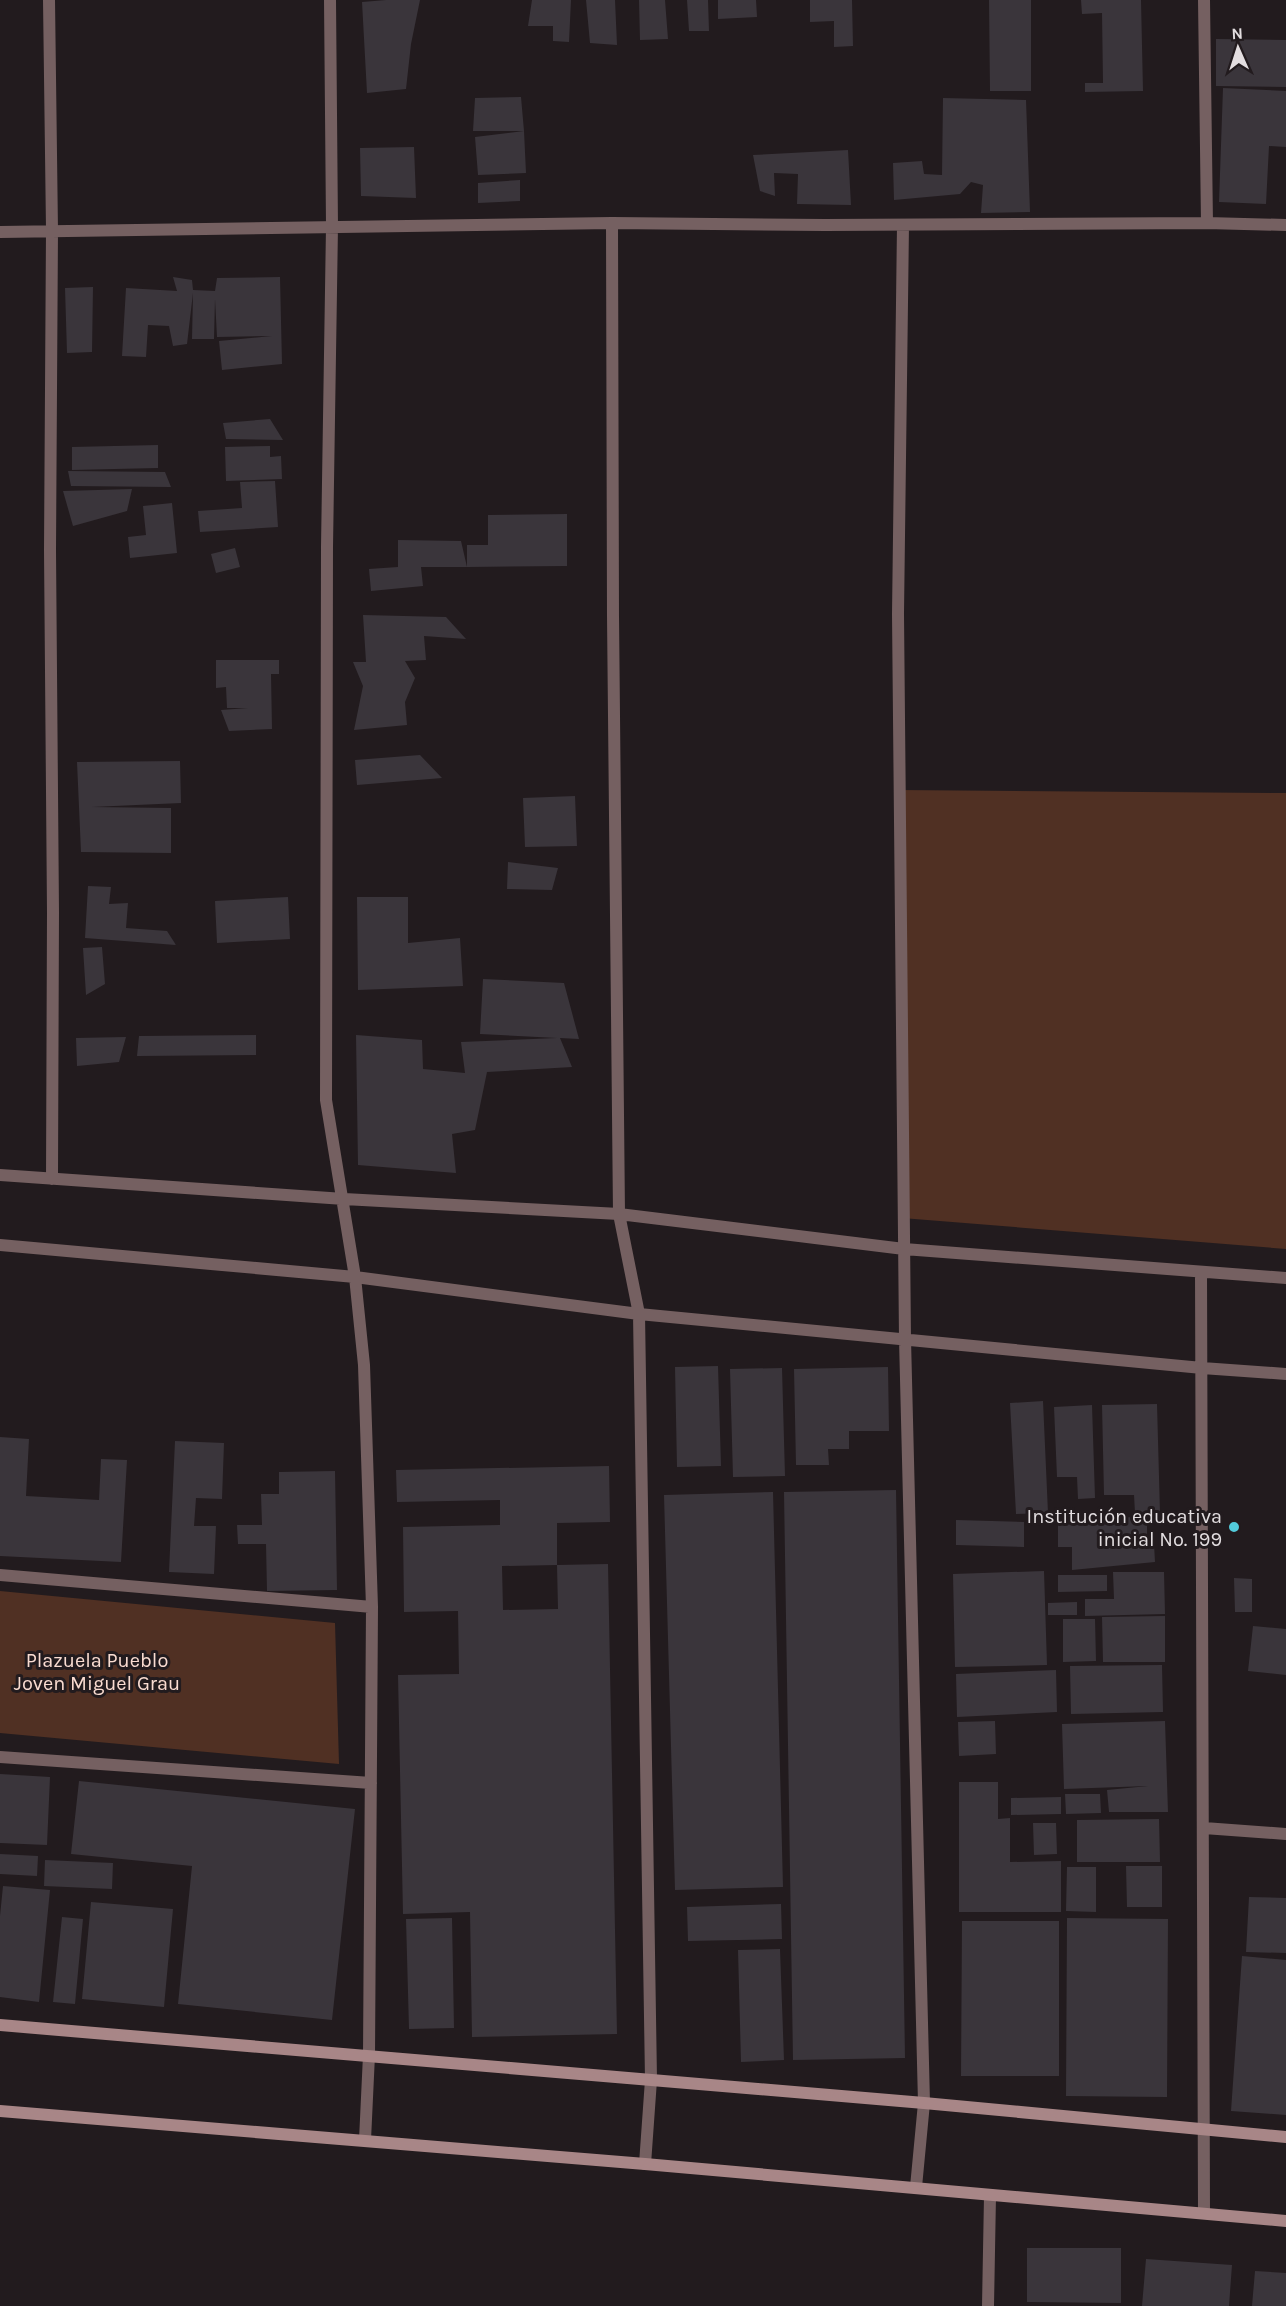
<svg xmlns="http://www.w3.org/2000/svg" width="1286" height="2306" font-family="Karla,sans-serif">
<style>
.green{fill:#503023}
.building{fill:#3a353b}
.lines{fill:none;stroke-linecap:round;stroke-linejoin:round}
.street{stroke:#756061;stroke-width:12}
.secondary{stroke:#a88687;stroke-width:12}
.poi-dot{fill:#53cbdb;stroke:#221b1e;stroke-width:2}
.labels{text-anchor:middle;stroke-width:6;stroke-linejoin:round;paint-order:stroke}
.poi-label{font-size:20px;fill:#e3dee0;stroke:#221b1e;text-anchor:end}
.park-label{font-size:20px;fill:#fadcd1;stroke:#221b1e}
</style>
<rect width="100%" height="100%" fill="#221b1e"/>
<path class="green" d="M897 790 1286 793V1249L902 1218Z
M0 1591 335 1623 339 1764 0 1733Z"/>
<path class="building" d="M386 0H420L411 44 406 89 367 93 362 2Z
M532 0H571L569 42 553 41V26H528Z
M586 0H615L617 45 590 43Z
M639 0H665L668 39 640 40Z
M687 0H708L709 31H689Z
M718 0H756L757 17 718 19Z
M810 0H852L853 46 834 47V21L810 22Z
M989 0H1031V91H990Z
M1081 0H1141L1143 91 1085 92V83H1103L1102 13 1082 14Z
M1216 39 1286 40V87L1216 86Z
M1223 88 1286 91V147L1269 146 1266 204 1219 202Z
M521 97 524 131 526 173 478 175 475 137 524 131H473L475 98Z
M943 98 1026 100 1030 212 981 213 983 185 971 182 960 194 894 200 893 163 922 161 924 174 942 175Z
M414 147 416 198 361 196 360 148Z
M848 150 851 205 797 204 798 174 774 173 775 196 760 191 753 155Z
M520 180V201L478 203V183Z
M173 277 192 280 193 290 215 291 217 278 280 277 282 364 222 370 219 341 272 336 217 337 215 299 214 339H192L193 293 187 344 173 346 169 326 148 325 146 357 122 356 126 288 177 291Z
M93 287 92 352 67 353 65 288Z
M270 419 283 440 226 439 223 423Z
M158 445V468L72 470V447Z
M270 446V457L281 456 282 479 226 481 225 447Z
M68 471 165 472 171 487 71 486Z
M275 481 278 527 200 532 198 511 242 508 240 482Z
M132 489 127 511 73 526 63 491Z
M172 503 177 553 130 558 128 537 146 535 143 506Z
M567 514V566L467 567H421L423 586 371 591 369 569 398 567V540L461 541 467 567V545H488V515Z
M235 548 240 567 216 573 211 554Z
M363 615 446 617 466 639 424 636 426 660 405 661 415 678 405 702 407 725 354 730 363 686 353 662H366Z
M216 660H279V674H271L272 729 229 731 221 710 248 708H227L226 687 216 688Z
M420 755 442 778 357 785 355 760Z
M180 761 181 803 92 807 171 808V853L81 852 77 762Z
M575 796 577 846 525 847 523 798Z
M508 862 558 868 552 890 507 889Z
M88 886 111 887 109 904 128 903 126 928 167 931 176 945 85 938Z
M288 897 290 939 217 943 215 901Z
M357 897H408V943L460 938 463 986 358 990Z
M102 947 105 984 86 995 83 948Z
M483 979 564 983 579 1039 560 1038 572 1067 487 1072 475 1130 452 1134 456 1173 358 1165 356 1035 422 1040 423 1069 465 1073 461 1042 557 1038 480 1034Z
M256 1035V1055L137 1056 139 1036Z
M126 1037 119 1062 77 1066 76 1038Z
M718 1366 721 1466 677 1467 675 1367Z
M888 1367 889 1431H849V1449H828L829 1465H796L794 1369Z
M782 1368 785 1476 733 1477 730 1369Z
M1043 1401 1048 1513 1016 1514 1010 1403Z
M1157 1404 1160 1513H1135L1134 1495H1104L1102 1405Z
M1092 1405 1095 1498 1078 1499 1077 1477H1057L1054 1407Z
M0 1437 29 1439 26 1496 99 1500 101 1459 127 1460 121 1562 0 1556Z
M175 1441 224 1443 222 1499 196 1498 194 1526H216L214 1574 169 1572Z
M609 1466 610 1522 557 1523V1565L502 1566 503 1610 558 1609 557 1565 608 1564 617 2034 472 2037 470 1912 403 1914 398 1675 459 1674 458 1611 404 1612 403 1527 500 1525V1500L397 1502 396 1470Z
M335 1471 337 1590 267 1591 266 1544H238L237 1525H262L261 1494H279V1472Z
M896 1490 905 2058 793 2060 784 1492Z
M773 1492 783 1887 675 1890 664 1495Z
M1147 1517V1544H1154L1155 1562 1072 1570V1547H1058V1518Z
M956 1520 1024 1522V1547L956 1545Z
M1044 1571 1047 1665 955 1667 953 1574Z
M1113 1572H1164L1165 1614 1085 1616V1599H1114Z
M1058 1575H1107V1591L1058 1592Z
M1234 1578 1252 1579V1612H1235Z
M1077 1602V1615H1048V1603Z
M1165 1616V1662H1103L1102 1617Z
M1063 1619H1095L1096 1661 1063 1662Z
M1253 1626 1286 1629V1675L1248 1671Z
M1162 1665 1163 1712 1071 1714 1070 1666Z
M1056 1670 1057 1712 957 1717 956 1674Z
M995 1721 996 1754 959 1756 958 1722Z
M1165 1721 1168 1812H1109L1107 1790 1148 1786 1064 1789 1062 1724Z
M0 1774 50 1777 47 1845 0 1843Z
M79 1781 355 1809 332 2020 178 2004 192 1866 71 1854Z
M959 1782H998V1819L1010 1818V1862L1061 1861V1912H959Z
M1065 1794H1100L1101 1813 1066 1814Z
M1061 1797V1814L1011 1815V1798Z
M1159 1819 1160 1862H1077V1820Z
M1033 1823H1056L1057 1854 1034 1855Z
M0 1854 38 1856 37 1876 0 1874Z
M45 1860 113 1863 112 1889 44 1886Z
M1126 1866H1162V1907H1127Z
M1067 1867H1096V1912L1066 1911Z
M3 1886 50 1890 39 2002 0 1997V1916Z
M1249 1897 1286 1898V1953L1246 1952Z
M91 1902 173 1909 164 2007 82 1999Z
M781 1904 782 1939 688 1941 687 1907Z
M62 1917 83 1919 75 2004 53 2002Z
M452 1918 454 2028 409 2029 406 1919Z
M1067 1918 1168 1919 1167 2097 1066 2096Z
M962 1921H1059V2076H961Z
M780 1949 784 2060 741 2062 738 1950Z
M1242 1956 1286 1960V2115L1231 2111Z
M1027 2248H1121V2303L1027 2302Z
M1146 2259 1232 2265 1229 2306H1142Z
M1255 2271 1286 2273V2306H1252Z"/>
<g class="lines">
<path class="street" d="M49 0 52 230 50 550 53 912 52 1179
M330 0 332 226 327 547 326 1100 355 1277 364 1365 372 1607 369 2055 365 2140
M1204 0 1207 223
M612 223 613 616 619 1214 639 1314 651 2080 645 2164
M903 225 898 614 905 1339 924 2103 916 2187
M0 232 612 223 825 225 1207 223 1286 225
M0 1175 344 1199 619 1214 904 1249 1286 1278
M0 1245 355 1277 639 1314 1202 1368 1286 1374
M1201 1273 1204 2213
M0 1575 372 1607
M0 1757 371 1783
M1204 1828 1286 1834
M988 2306 990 2196"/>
<path class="secondary" d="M0 2025 924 2103 1286 2137
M0 2111 645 2164 1286 2221"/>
</g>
<circle class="poi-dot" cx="1234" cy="1527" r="6"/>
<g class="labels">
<g class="poi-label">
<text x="1222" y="1523">Institución educativa<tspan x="1222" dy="23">inicial No. 199</tspan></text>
</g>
<g class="park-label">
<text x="97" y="1667">Plazuela Pueblo<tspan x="97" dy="23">Joven Miguel Grau</tspan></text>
</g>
</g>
<g transform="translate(1238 48) rotate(357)" stroke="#221b1e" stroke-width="4.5" paint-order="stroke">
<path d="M0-4.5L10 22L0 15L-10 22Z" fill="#e3dee0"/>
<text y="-9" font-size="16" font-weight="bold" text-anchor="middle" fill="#e3dee0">N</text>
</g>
</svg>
